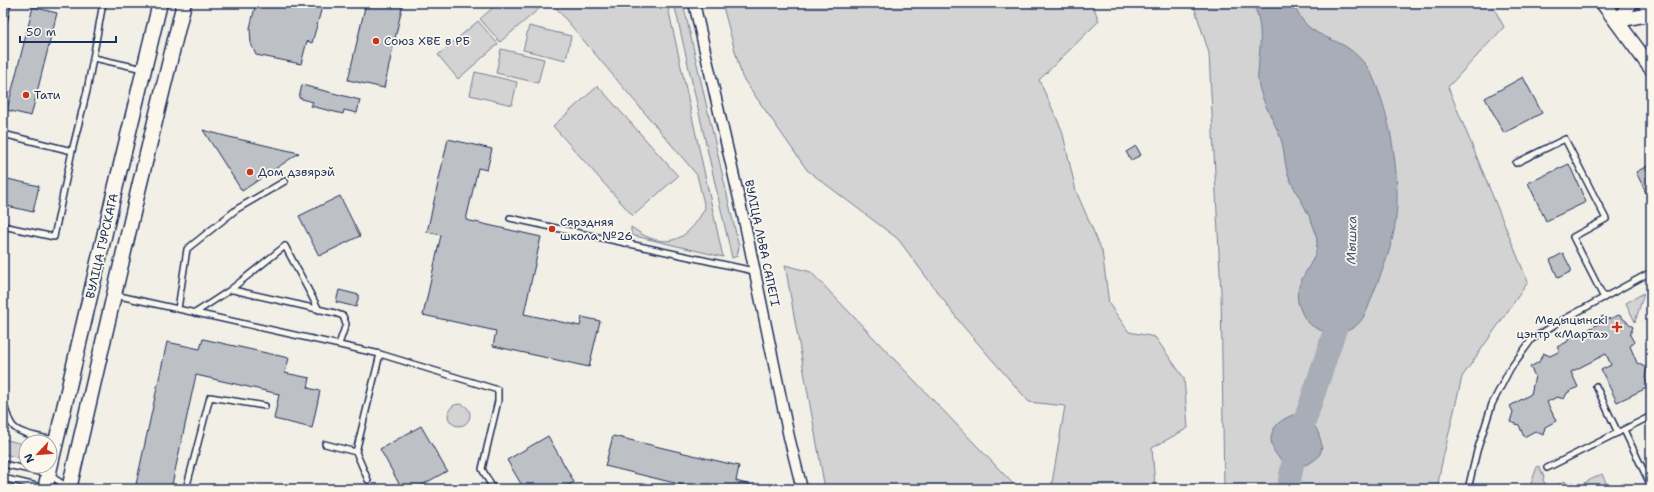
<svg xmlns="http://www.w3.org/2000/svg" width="1654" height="492" font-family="'Shantell Sans',sans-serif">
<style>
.green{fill:#d2d3d2;stroke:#768198}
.water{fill:#a9adb7;stroke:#707b93}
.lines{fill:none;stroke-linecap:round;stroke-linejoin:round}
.river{stroke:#a9adb7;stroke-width:23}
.building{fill:#bdc0c4;stroke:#1b2f5e}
.service-casing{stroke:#1b2f5e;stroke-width:8}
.minor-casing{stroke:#1b2f5e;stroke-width:13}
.tertiary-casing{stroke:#1b2f5e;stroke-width:16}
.secondary-casing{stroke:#1b2f5e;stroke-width:17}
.service{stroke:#fbf7ec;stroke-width:5}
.minor{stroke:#fbf7ec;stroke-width:10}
.tertiary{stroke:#fbf7ec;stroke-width:13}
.secondary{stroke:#fbf7ec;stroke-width:14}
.poi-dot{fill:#c8321e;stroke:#fbf7ec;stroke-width:1.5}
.labels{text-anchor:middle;stroke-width:3.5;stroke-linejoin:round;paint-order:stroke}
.poi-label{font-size:12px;fill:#1b2f5e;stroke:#fbf7ec;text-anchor:start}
.street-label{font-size:12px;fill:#1b2f5e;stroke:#fbf7ec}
.water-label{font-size:13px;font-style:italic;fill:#465579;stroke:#fbf7ec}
</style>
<rect width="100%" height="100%" fill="#f2efe6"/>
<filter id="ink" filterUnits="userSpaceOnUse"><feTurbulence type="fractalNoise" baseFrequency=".025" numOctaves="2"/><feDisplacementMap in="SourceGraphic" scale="8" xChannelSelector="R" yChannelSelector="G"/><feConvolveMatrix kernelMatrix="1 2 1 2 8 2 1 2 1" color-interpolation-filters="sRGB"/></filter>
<g filter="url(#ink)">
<path class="green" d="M498 3H536L540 8 500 42 480 19Z
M552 3H667L723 257 631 235V227C637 231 644 236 650 238 678 248 693 230 705 208L697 175Z
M674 3H683L739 247 737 256 732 258Z
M722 3H1092L1099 21 1039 80 1062 130 1076 191 1102 251 1109 304 1129 332 1155 337 1184 378 1188 428 1152 448 1155 485 1152 489H1051L1065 406 1029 402 962 325 898 239 807 170 742 77Z
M1193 3H1491L1504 27 1448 87 1528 282 1462 377 1441 467 1437 489H1224L1221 293 1209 53Z
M478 21 498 44 458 79 438 55Z
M529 26 571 36 566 60 523 50Z
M501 49 544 59 538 83 496 73Z
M475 72 517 82 512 105 470 95Z
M598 86 678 176 633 216 553 126Z
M785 265 811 272 1018 489H825Z
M1644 293 1635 322 1626 303Z
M448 415a11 11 0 1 1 22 0a11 11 0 1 1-22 0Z
M3 439 23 444 20 458 3 454Z
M1539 466 1544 477 1543 480 1547 487 1550 489H1529L1537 467Z
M1602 474 1609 489H1550L1565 481 1567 485 1573 482 1576 487Z"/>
<path class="water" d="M1253 3H1292C1297 12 1302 21 1310 28 1319 35 1331 39 1341 44 1352 49 1365 62 1371 73 1388 109 1396 153 1397 192 1398 229 1389 255 1375 289 1367 309 1363 333 1335 332 1329 332 1322 332 1316 328 1308 324 1303 317 1300 308 1289 283 1316 267 1317 244 1317 222 1297 197 1289 177 1284 165 1285 151 1281 139 1274 120 1262 103 1258 82 1257 75 1259 67 1259 59 1261 40 1262 21 1253 3Z
M1293 415C1309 415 1318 427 1321 442 1323 450 1320 457 1313 461 1283 482 1247 431 1293 415Z"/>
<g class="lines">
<path class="river" d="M1288 489 1294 457 1305 420 1344 303"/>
</g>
<path class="building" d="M256 3H316L315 6 322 7 312 43 307 41 301 64 256 55 251 44 250 28Z
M366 3H403L384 88 348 80Z
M33 7 57 13 31 116 7 110Z
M1523 77 1542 113 1504 133 1485 98Z
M302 85 360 100 357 113 344 110 343 114 311 106 313 102 299 98Z
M203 130 225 136 299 153 242 191Z
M448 139 492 149 487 170 478 168 466 220 541 237 524 314 580 326 582 317 600 321 589 367 493 346 496 331 423 315 441 235 427 232Z
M1136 146 1141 155 1131 160 1126 152Z
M1569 164 1586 202 1546 221 1528 183Z
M1651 164V203L1636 172Z
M3 178 39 186 33 212 3 205Z
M340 196 360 236 319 256 299 216Z
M1563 253 1572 271 1558 278 1550 260Z
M339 290 359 295 356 307 336 302Z
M1619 315 1633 327 1630 335 1634 342 1630 346 1637 363 1647 368 1645 378 1649 387 1617 402 1601 370 1611 365 1606 354 1571 372 1578 387 1567 393 1564 399 1557 397 1547 402 1556 421 1545 427 1543 435 1535 431 1524 437 1519 425 1510 422 1513 412 1510 406 1531 394 1535 376 1530 367 1539 362 1543 353 1550 356 1560 351 1557 347 1567 342 1571 335 1579 337 1590 332 1589 329 1600 323 1602 316 1609 319Z
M203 339 289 358 285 373 310 378 308 388 320 391 312 428 274 419 279 394 196 375 171 489H135L167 342 200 349Z
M421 426 447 471 415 489H402L380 449Z
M548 436 574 482 561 489H524L507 460Z
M613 436 739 466 736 481 765 489H699L605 466Z"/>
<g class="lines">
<defs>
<path id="service" d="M3 25 8 3
M94 58 143 69
M3 134 72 151
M1516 163 1565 139 1606 219 1573 237 1604 298
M510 218 754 271
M3 226 54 237 72 151 87 91 103 3
M230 290 285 246 319 310
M115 295 380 354 356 452 368 480
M178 309 187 249 237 209 285 181
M195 313 230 290H233L335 313 343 316 346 324 339 344
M1651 334V335
M380 354 498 390V401L482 469 491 485
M1596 386 1618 433
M3 402C6 410 8 420 13 426 20 435 45 438 56 440
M1624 430 1651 486
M325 444 356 452
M3 464 48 474 69 488
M1547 468 1651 416
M3 478 45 488 69 489
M186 489 210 397 265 406
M1468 489 1477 451 1492 404 1510 369 1532 339 1559 322 1651 272"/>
<path id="minor" d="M694 3 746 229 789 437 802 489"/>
<path id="tertiary" d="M1617 21 1651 14
M1617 21 1631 3"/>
<path id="secondary" d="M1603 3 1651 68
M1645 3 1651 11
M45 489 117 181 160 3
M69 489 139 187 184 3"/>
</defs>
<use href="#service" class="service-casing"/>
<use href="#minor" class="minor-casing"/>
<use href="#tertiary" class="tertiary-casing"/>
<use href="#secondary" class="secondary-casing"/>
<use href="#service" class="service"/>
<use href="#minor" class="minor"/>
<use href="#tertiary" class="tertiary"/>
<use href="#secondary" class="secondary"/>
</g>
</g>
<g class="poi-dot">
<circle cx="376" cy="41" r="4"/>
<circle cx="26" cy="95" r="4"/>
<circle cx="250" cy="172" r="4"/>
<circle cx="552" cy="229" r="4"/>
<path d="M1615 321h4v4h4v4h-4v4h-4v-4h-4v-4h4z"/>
</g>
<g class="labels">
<g class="poi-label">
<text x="384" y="45">Союз ХВЕ в РБ</text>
<text x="34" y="99">Тати</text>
<text x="258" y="176">Дом дзвярэй</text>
<text x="560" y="226">Сярэдняя<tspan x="560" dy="14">школа №26</tspan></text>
<text x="1608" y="324" text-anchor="end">Медыцынскі<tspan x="1608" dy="14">цэнтр «Марта»</tspan></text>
</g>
<g class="street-label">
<text transform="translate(762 243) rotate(78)" y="4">ВУЛІЦА ЛЬВА САПЕГІ</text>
<text transform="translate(102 246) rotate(-77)" y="4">ВУЛІЦА ГУРСКАГА</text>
</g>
<g class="water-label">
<text transform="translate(1351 240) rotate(-89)" y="5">Мышка</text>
</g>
</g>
<rect width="1654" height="492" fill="none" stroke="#fbf7ec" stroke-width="16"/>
<rect x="8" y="8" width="1638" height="476" fill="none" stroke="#1b2f5e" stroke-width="1.5" filter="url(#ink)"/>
<g transform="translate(38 454) rotate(244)"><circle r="19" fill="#fbf7ec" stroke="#a1a7b3"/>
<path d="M0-3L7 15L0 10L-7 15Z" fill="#c8321e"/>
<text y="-6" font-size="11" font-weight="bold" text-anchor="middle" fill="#1b2f5e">N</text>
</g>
<path d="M20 36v6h96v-6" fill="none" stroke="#1b2f5e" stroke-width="2"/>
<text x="26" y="36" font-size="12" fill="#1b2f5e" stroke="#fbf7ec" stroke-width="3" paint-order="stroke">50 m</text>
</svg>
